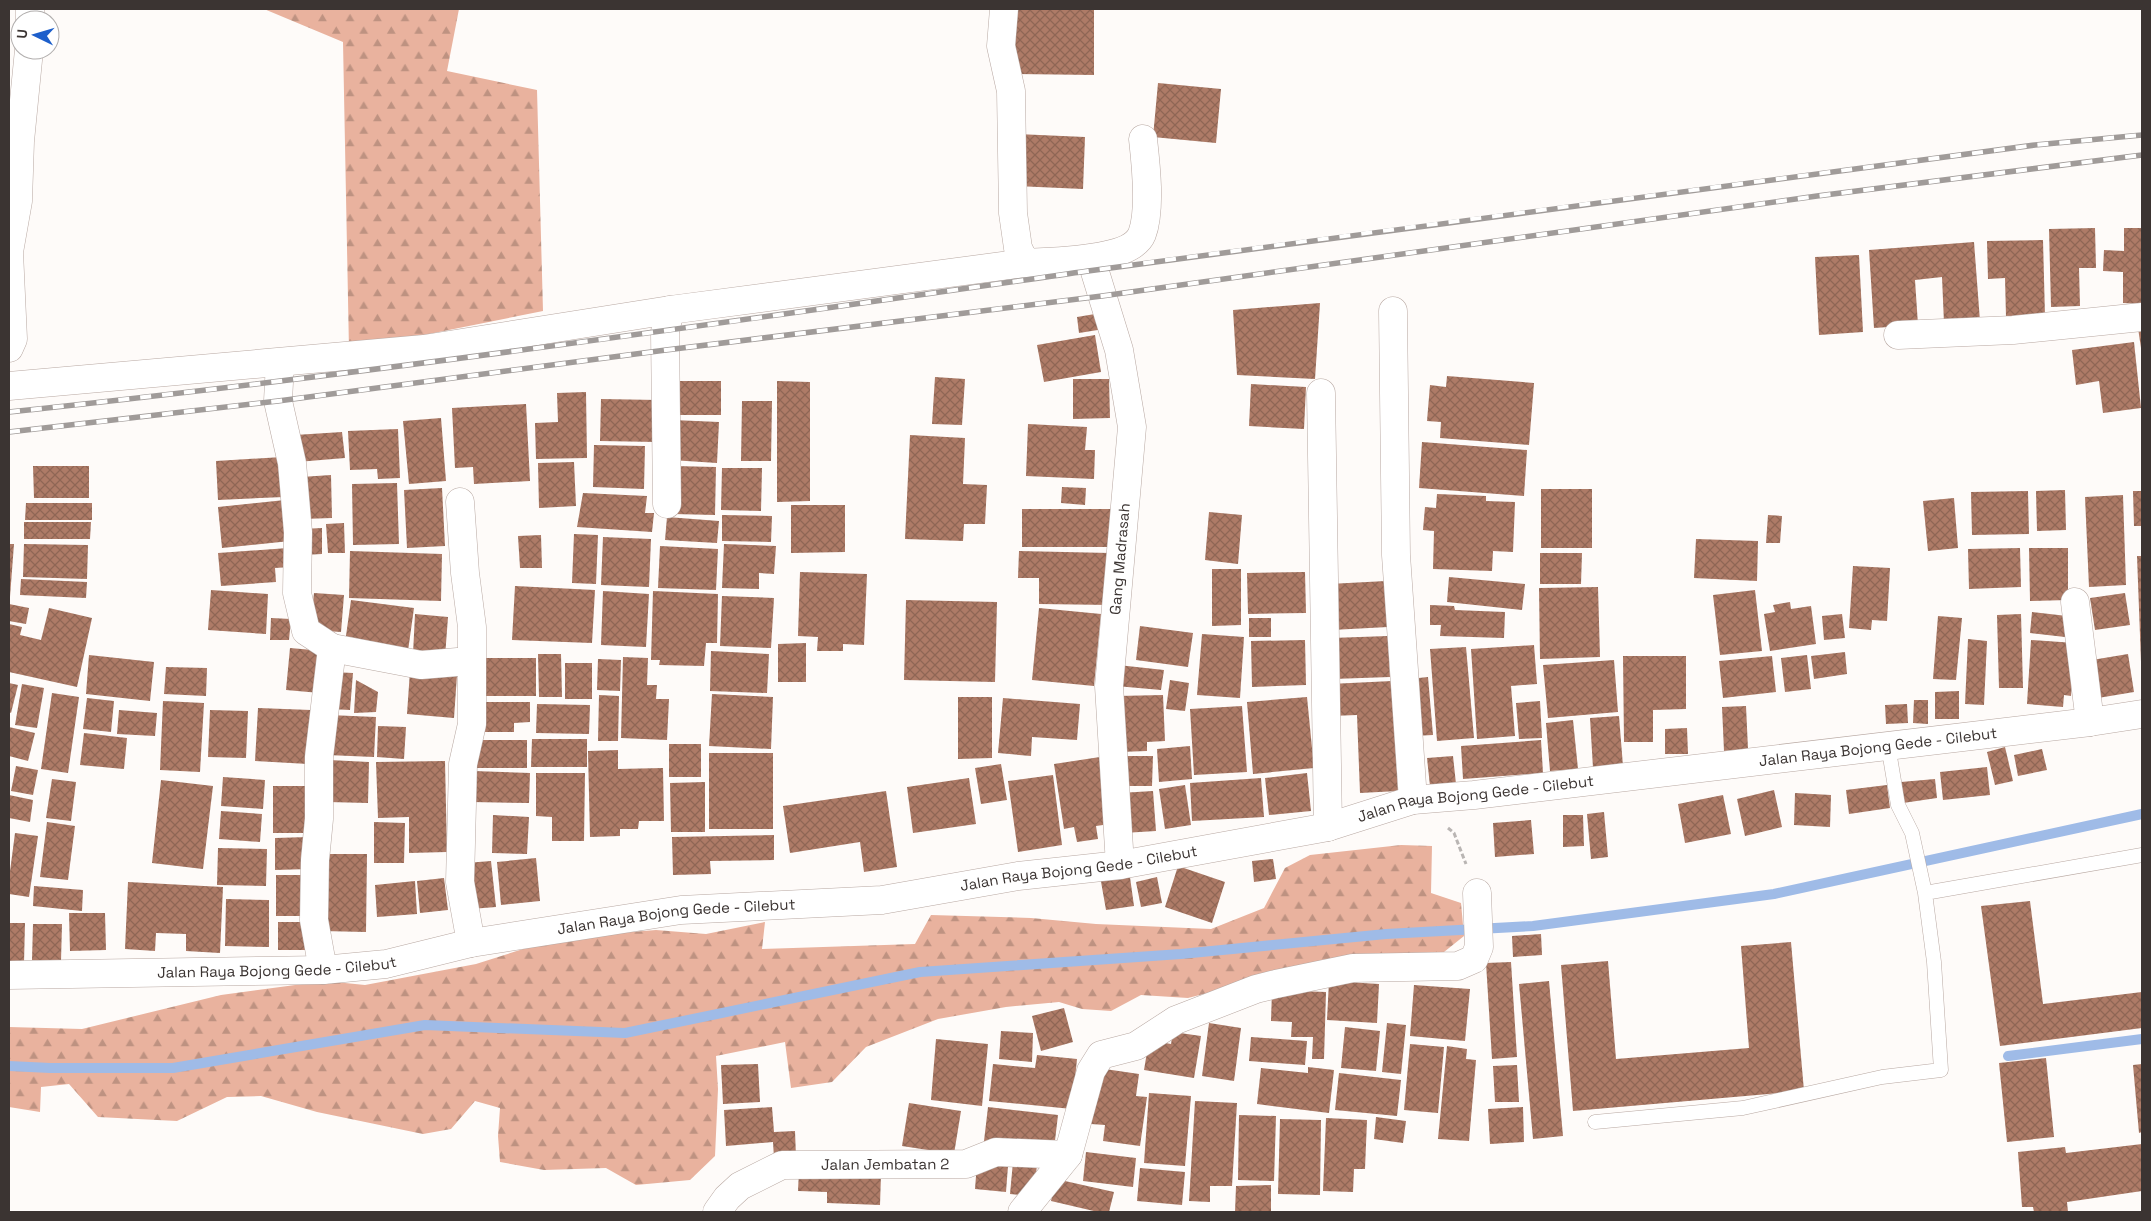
<svg xmlns="http://www.w3.org/2000/svg" width="2151" height="1221" font-family="'Space Grotesk',sans-serif">
<style>
.forest{fill:url(#forest-firs)}
.lines{fill:none;stroke-linecap:round;stroke-linejoin:round}
.stream{stroke:#9fbbe7;stroke-width:10}
.building{fill:url(#building-cross-hatch)}
.service-casing{stroke:#b8a8a2;stroke-width:15}
.minor-casing{stroke:#b8a8a2;stroke-width:29}
.secondary-casing{stroke:#b8a8a2;stroke-width:29}
.path{stroke:#b9b5b3;stroke-width:3;stroke-dasharray:5 2.5;stroke-linecap:butt}
.service{stroke:#fff;stroke-width:14}
.minor{stroke:#fff;stroke-width:28}
.secondary{stroke:#fff;stroke-width:28}
.rail-casing{stroke:#a09b99;stroke-width:5.5}
.rail{stroke:#fff;stroke-width:4;stroke-dasharray:11;stroke-linecap:butt}
.labels{text-anchor:middle;stroke-width:4.5;stroke-linejoin:round;paint-order:stroke}
.street-label{font-size:15px;fill:#3b3432;stroke:#fff}
</style>
<defs>
<pattern id="forest-firs" width="22" height="20" patternUnits="userSpaceOnUse" patternTransform="scale(1.25)"><rect width="22" height="20" fill="#e9b29e"/><path d="M5 1l3.5 6h-7zM16 11l3.5 6h-7z" fill="#be9281"/></pattern>
<pattern id="building-cross-hatch" width="8" height="8" patternUnits="userSpaceOnUse" patternTransform="scale(1.25)"><rect width="8" height="8" fill="#ae7b67"/><path d="M0 0l8 8M0 8l8-8" fill="none" stroke="#8f6655"/></pattern>
</defs>
<rect width="100%" height="100%" fill="#fefbf9"/>
<path class="forest" d="M264 9H459L447 71 537 90 543 311 349 350 343 42Z
M1401 845 1432 846 1431 893 1461 903 1464 936 1434 960 1325 963 1188 998 1141 995 1111 1011 1082 1009 1059 1002 1006 1007 938 1019 866 1047 832 1082 791 1088 785 1042 716 1056 718 1089 715 1156 690 1180 636 1185 606 1168 544 1170 500 1162 498 1136 500 1108 475 1101 451 1129 423 1134 317 1112 261 1096 227 1097 177 1121 98 1117 69 1084 41 1087 40 1112 9 1107V1027L82 1029 221 995 325 981 365 985 476 964 558 938 656 930 706 934 765 922 762 949 915 944 931 915 1031 918 1096 924 1211 929 1264 908 1285 868 1310 855Z"/>
<g class="lines">
<path class="stream" d="M2008 1056 2142 1039
M9 1066 50 1068H173L425 1025 625 1033 920 972 1181 954 1386 934 1533 926 1774 894 2142 814"/>
</g>
<path class="building" d="M1014 9H1094V75L1013 74Z
M1158 83 1221 89 1216 143 1153 137Z
M1017 134 1085 137 1083 189 1015 186Z
M2095 228 2096 268H2079L2080 306 2051 307 2049 229Z
M2124 228H2142V304L2123 303V272L2103 271 2104 250 2124 251Z
M2043 240 2045 316 2006 317 2005 278 1988 279 1987 241Z
M1974 242 1980 321 1944 323 1942 277 1915 280 1918 325 1874 328 1869 250Z
M1859 255 1863 332 1819 335 1815 257Z
M1320 303 1315 379 1237 375 1233 310Z
M1101 313 1104 329 1079 333 1077 317Z
M2138 328H2142V348H2141Z
M1095 335 1101 372 1044 382 1037 345Z
M2134 342 2141 408 2103 413 2099 381 2076 385 2072 350Z
M1447 376 1534 383 1529 445 1440 438 1441 422 1427 421 1430 385 1446 387Z
M935 377 965 379 962 425 932 424Z
M1073 379H1109L1110 418 1073 419Z
M673 381H721V415H673Z
M777 381 810 382V501L777 502Z
M1251 384 1306 387 1304 429 1249 426Z
M586 392 587 458 536 459 535 423 558 422 557 393Z
M601 399 658 400 657 442 600 441Z
M742 401H772L771 461H741Z
M526 404 530 481 474 484 473 467 455 468 452 408Z
M441 418 446 481 409 484 403 421Z
M673 420 719 422 717 463 671 460Z
M1028 424 1087 427 1085 450H1095L1094 479 1026 476Z
M398 429 400 478 378 479 377 469 350 470 348 431Z
M342 432 345 458 297 462 295 435Z
M910 435 965 438 963 484 987 485 985 524H964L963 541 905 539Z
M1422 442 1527 450 1524 496 1419 488Z
M594 445 645 446 644 489 593 487Z
M282 457 284 497 218 500 216 461Z
M574 462 576 506 539 508 538 463Z
M33 466H89V498H34Z
M674 466 716 467 715 515 673 514Z
M722 468H762L761 511 721 510Z
M331 475 332 518 303 519 301 477Z
M397 483 399 544 353 545 352 484Z
M1062 487 1086 488 1085 505 1061 503Z
M442 488 445 546 407 548 404 490Z
M1541 489H1592V548H1541Z
M2065 490 2066 530 2037 531 2036 491Z
M2028 491 2029 534 1972 535 1971 492Z
M2133 491H2142V526H2134Z
M583 493 647 496 645 513H654L652 532 577 527Z
M1437 494 1486 496V501L1515 502 1513 552 1493 551 1492 571 1433 569 1434 531 1423 530 1425 507 1436 508Z
M2123 495 2126 585 2089 587 2085 497Z
M1954 498 1958 548 1928 551 1923 501Z
M285 500 290 541 222 548 218 507Z
M26 503H92V520H25Z
M791 505H845V552L791 553Z
M1022 509H1111V547H1022Z
M1209 512 1242 515 1238 564 1205 560Z
M722 515 772 516 771 542 722 541Z
M1768 515 1782 516 1780 543H1766Z
M667 517 719 521 717 543 665 540Z
M24 522H91L90 539H24Z
M344 523 345 553H328L326 524Z
M322 528V554L303 555 302 529Z
M574 534 598 535 596 584 572 583Z
M541 535 542 568H520L518 536Z
M603 537 651 539 649 587 601 585Z
M1696 539 1758 541 1757 581 1694 578Z
M9 544H14L10 597H9Z
M24 544 88 545 87 579 23 577Z
M724 544 776 546 774 574 759 573V589L722 588Z
M660 546 718 549 716 590 658 588Z
M288 548 290 567 275 568 276 582 221 586 218 553Z
M2020 548 2021 587 1969 589 1968 549Z
M2029 548H2068V600L2030 601Z
M350 551 442 554 441 601 349 598Z
M1019 551 1110 553V605L1039 604V578H1018Z
M1540 553H1582L1581 584H1540Z
M2137 556H2142V662H2141Z
M1853 566 1890 568 1887 621 1872 620 1871 630 1849 628Z
M1212 569H1241V625L1212 626Z
M800 572 867 574 864 645 843 644V651H817L818 637 798 636Z
M1305 572 1306 613 1248 614 1247 573Z
M1449 577 1525 584 1522 610 1447 602Z
M21 579 87 582 86 598 20 595Z
M1386 581 1388 627 1332 630 1329 584Z
M515 586 595 590 592 643 512 640Z
M1598 587 1600 657 1540 659 1539 588Z
M211 590 268 594 266 634 208 630Z
M1755 590 1762 651 1720 655 1713 595Z
M603 591 649 594 646 647 601 645Z
M653 591 718 594 717 643H706L704 666 659 665 660 660H651Z
M314 593 344 595 341 632 310 630Z
M2125 593 2130 625 2095 630 2090 598Z
M722 596 774 598 771 648 720 646Z
M351 600 414 608 408 651 345 643Z
M906 600 997 602 995 682 904 680Z
M1790 602 1791 609 1811 606 1816 644 1770 651 1764 614 1775 612 1773 605Z
M9 604 29 608 26 624 9 621Z
M1430 605 1454 606 1455 610 1505 612 1504 638 1440 636 1441 625H1430Z
M49 608 92 618 77 687 9 672V624L22 627 20 635 41 640Z
M1039 608 1101 614 1094 686 1032 680Z
M2032 612 2067 616 2065 637 2030 633Z
M415 614 448 617 445 657 413 654Z
M1842 614 1845 638 1824 640 1822 616Z
M2021 614 2023 688H1999L1997 615Z
M1938 616 1962 618 1956 680 1933 679Z
M271 618 291 619 289 640H270Z
M1249 618H1271V637H1249Z
M1140 626 1193 633 1188 667 1136 660Z
M1202 634 1244 637 1240 698 1197 695Z
M1388 636 1390 677 1333 679 1331 638Z
M1968 639 1987 641 1984 705 1965 704Z
M1305 640 1306 685 1252 687 1251 641Z
M2031 640 2075 643 2071 696 2064 695 2063 707 2027 704Z
M806 643V682H778V644Z
M1534 645 1537 684 1511 686 1515 736 1477 739 1471 649Z
M1466 647 1474 738 1437 741 1430 649Z
M290 648 324 651 320 693 286 690Z
M711 651 769 654 767 693 710 691Z
M1845 652 1847 674 1814 679 1811 656Z
M538 654H561L562 697H539Z
M2128 654 2134 692 2098 698 2092 660Z
M89 655 154 662 150 701 86 694Z
M1807 655 1811 689 1785 692 1781 658Z
M1623 656H1686V709L1653 710V742H1624Z
M1772 656 1776 692 1723 698 1719 661Z
M623 657 648 658 647 685H657L656 699H669L667 740 621 738Z
M480 658H536V696H480Z
M598 659 621 660 620 691 597 690Z
M1614 660 1618 712 1548 718 1543 665Z
M565 663H592V699H565Z
M1118 665 1164 670 1161 690 1116 686Z
M166 667 207 668 206 696 164 694Z
M410 671 457 675 454 718 407 714Z
M332 672 353 673 350 710 330 709Z
M1428 677 1433 735 1413 736 1409 679Z
M356 680 378 692 376 712 354 713Z
M1170 680 1189 683 1185 711 1166 709Z
M1392 681 1398 791 1360 793 1357 715 1331 716 1330 684Z
M9 683 18 685 11 713 9 712Z
M22 684 44 688 37 728 15 725Z
M1959 691V719H1935V692Z
M52 693 79 697 68 773 41 769Z
M712 694 773 697 771 749 709 746Z
M599 695 619 696 618 741H598Z
M1163 695 1165 741 1147 742V751L1119 752 1117 696Z
M958 697H992V758L958 759Z
M1307 697 1314 768 1253 774 1247 702Z
M87 698 114 701 111 732 83 729Z
M1003 698 1080 704 1077 740 1032 737 1031 756 998 753Z
M1914 700H1928V724L1913 723Z
M163 701 204 703 200 772 160 770Z
M1540 701 1542 738 1519 739 1516 703Z
M479 702H530V722L514 723V732H479Z
M537 704 590 705 589 734 536 733Z
M1907 704 1908 723 1886 724 1885 705Z
M1242 706 1247 772 1194 775 1190 709Z
M1746 706 1748 749 1724 751 1722 707Z
M258 708 311 710 308 764 255 761Z
M119 710 157 713 155 736 117 734Z
M210 710 248 711 246 758 208 757Z
M329 715 376 717 374 757 327 755Z
M1619 716 1623 766 1593 768 1590 718Z
M1573 720 1578 769 1550 771 1546 723Z
M378 726 406 727 404 759 377 757Z
M9 727 35 733 28 761 9 756Z
M1687 728 1688 754H1665V729Z
M84 733 127 738 124 769 80 765Z
M532 739H587V767H531Z
M474 740H527V768H474Z
M1541 740 1543 773 1463 779 1461 746Z
M669 744H701V777H669Z
M1190 746 1192 779 1159 782 1157 749Z
M2005 747 2013 781 1995 785 1987 752Z
M2042 749 2047 770 2018 776 2014 755Z
M618 750V769L663 768 664 821H639L638 829H620V836L590 837 588 751Z
M709 753H773V829H709Z
M1121 756H1153L1152 786H1121Z
M1453 756 1456 784 1430 786 1427 758Z
M1100 757 1110 824 1096 826 1098 839 1077 842 1074 827 1064 829 1054 764Z
M329 760 369 762 368 803 328 802Z
M445 761 447 852 409 853V817L378 818 376 762Z
M1001 764 1007 800 981 804 975 768Z
M16 766 38 770 33 795 11 791Z
M1987 767 1990 795 1943 800 1940 772Z
M473 771 530 773 529 803 472 802Z
M536 773H585L584 841H552V817L536 816Z
M1307 773 1311 811 1269 815 1265 778Z
M1053 775 1062 845 1018 852 1008 781Z
M223 777 265 780 263 809 221 806Z
M969 778 976 824 913 833 907 787Z
M1261 778 1264 817 1192 821 1190 783Z
M52 779 76 782 71 821 46 818Z
M1935 779 1937 798 1903 803 1901 782Z
M161 780 213 786 203 869 152 863Z
M705 782V832H671L670 783Z
M1185 785 1191 825 1165 829 1159 789Z
M1887 785 1890 808 1849 814 1846 790Z
M273 786H311V833H273Z
M1774 790 1782 827 1745 836 1737 799Z
M886 791 897 867 864 872 860 842 790 853 783 806Z
M1153 791 1156 831 1123 833 1120 793Z
M1795 793 1831 795 1830 827 1794 825Z
M9 795 33 800 30 822 9 818Z
M1723 795 1731 834 1685 843 1678 804Z
M221 811 262 814 260 842 219 839Z
M1604 812 1608 857 1591 859 1587 814Z
M493 815 529 817 527 854 492 853Z
M1563 815H1583L1584 846 1563 847Z
M1531 820 1534 854 1495 857 1493 823Z
M47 822 75 826 68 880 40 877Z
M374 822 405 823 404 863H374Z
M15 833 38 836 29 897 9 894V879Z
M774 835V860L710 861 711 874 673 875 672 837Z
M308 837 309 869 275 870V838Z
M218 848 267 849 266 886 217 885Z
M323 854H367L366 932 322 931Z
M536 858 540 901 501 905 497 862Z
M1273 859 1276 879 1254 882 1252 861Z
M491 861 496 907 471 909 466 863Z
M1178 866 1225 882 1212 923 1165 907Z
M1129 870 1134 906 1106 910 1100 876Z
M276 875H304L305 916H276Z
M1157 877 1162 903 1141 907 1136 882Z
M444 878 448 910 420 913 417 881Z
M415 881 417 914 377 917 375 885Z
M128 882 223 887 220 953 186 951V934L156 933 155 951 125 949Z
M34 886 83 890 82 911 33 906Z
M226 899 269 900V947L225 946Z
M2030 901 2043 1004 2142 992V1028L2000 1046 1981 906Z
M69 913H105L106 950 70 951Z
M278 922H308L309 950H278Z
M9 923H25L24 963 9 962Z
M33 924H62L61 961 32 960Z
M1541 934 1542 955 1513 957 1512 936Z
M1791 942 1804 1091 1573 1111 1561 965 1608 961 1616 1059 1749 1048 1741 946Z
M1511 962 1517 1057 1492 1059 1486 963Z
M1329 981 1379 984 1377 1023 1327 1020Z
M1549 981 1563 1136 1533 1139 1519 984Z
M1414 985 1470 989 1465 1041 1410 1036Z
M1272 990 1326 992 1324 1059H1312L1313 1037H1291L1292 1022 1271 1021Z
M1064 1008 1073 1042 1041 1051 1032 1016Z
M1209 1023 1241 1028 1234 1081 1202 1076Z
M1387 1023 1406 1025 1401 1074 1382 1072Z
M1345 1027 1380 1031 1376 1071 1341 1068Z
M1001 1031 1033 1033 1032 1062 999 1059Z
M1173 1032 1201 1036 1194 1078 1144 1070 1149 1040 1171 1044Z
M1251 1037 1307 1041 1305 1065 1249 1061Z
M936 1039 988 1044 982 1106 931 1100Z
M1410 1044 1444 1047 1438 1113 1404 1110Z
M1447 1046 1467 1049 1466 1059 1476 1060 1469 1141 1438 1139Z
M1037 1055 1077 1059 1072 1109 989 1101 993 1064 1035 1068Z
M2046 1058 2054 1137 2007 1142 1999 1063Z
M758 1064 760 1102 723 1104 721 1065Z
M2142 1064V1132L2139 1133 2133 1065Z
M1517 1065 1519 1102H1495L1493 1066Z
M1308 1067 1334 1070 1329 1113 1257 1104 1261 1068 1308 1073Z
M1098 1068 1139 1074 1136 1096 1147 1097 1140 1146 1103 1141 1105 1125 1091 1124Z
M1339 1073 1401 1080 1397 1116 1335 1110Z
M1149 1093 1191 1096 1185 1166 1144 1163Z
M1195 1101 1237 1103 1232 1186H1210V1202L1189 1201Z
M909 1103 961 1111 954 1154 902 1146Z
M772 1107 774 1132 795 1131 796 1157 774 1158 773 1142 726 1146 724 1110Z
M988 1107 1058 1115 1054 1149 984 1141Z
M1523 1107 1524 1142 1490 1144 1488 1109Z
M1239 1115 1276 1116 1274 1181 1238 1180Z
M1376 1117 1406 1121 1403 1143 1374 1139Z
M1326 1118 1367 1120 1365 1169H1354L1353 1192 1323 1191Z
M1280 1119 1321 1120 1320 1195 1278 1194Z
M2142 1144V1191L2067 1202 2068 1212H2034L2033 1207H2022L2018 1152 2065 1147 2066 1153Z
M1086 1152 1136 1158 1133 1187 1083 1181Z
M1013 1162 1037 1164 1034 1196 1010 1194Z
M977 1163 1008 1166 1006 1192 975 1189Z
M1140 1168 1185 1172 1182 1205 1137 1201Z
M799 1170 881 1174 880 1205 827 1203V1192L798 1191Z
M1056 1179 1114 1192 1109 1212H1098L1051 1201Z
M1271 1185V1212H1235L1236 1186Z"/>
<g class="lines">
<defs>
<path id="service" d="M1888 745 1898 805 1912 833 1925 893
M1595 1122 1743 1108 1882 1077 1941 1070 1934 962 1925 893 2142 855"/>
<g id="minor">
<path d="M1004 9 1001 46 1011 91 1013 213 1018 248 1025 263C1051 261 1131 262 1142 234 1151 210 1146 165 1143 139"/>
<path d="M30 20V9"/>
<path d="M1091 259 1119 350 1132 427 1109 686 1120 865"/>
<path d="M1393 311 1396 555 1413 800"/>
<path d="M1898 335 2013 330 2142 317"/>
<path d="M9 348 13 339 9 252 18 201 20 141 29 50"/>
<path d="M280 363 278 401 292 463 298 532 297 593 306 631 332 648 319 757V819L315 860 314 920 323 970"/>
<path d="M9 386 424 349 670 310 1025 263"/>
<path d="M1321 393 1328 827"/>
<path d="M460 502 465 573 472 627V724L463 764 460 882 471 943"/>
<path d="M667 504 665 332 670 310"/>
<path d="M2075 602 2090 722"/>
<path d="M332 648 421 665 470 661"/>
<path id="s1" d="M717 1212 727 1198 740 1186 782 1165 966 1164 996 1152 1068 1155"/>
<path d="M1022 1212 1068 1155 1091 1071 1101 1055 1136 1046 1176 1020 1256 989 1276 984 1353 968 1458 966 1474 959 1479 947 1477 893"/>
</g>
<g id="secondary">
<path id="s2" d="M9 975 323 970 386 964 471 943 681 910 882 900 1018 876 1120 865 1328 827 1413 800 1474 795 2090 722 2142 714"/>
</g>
</defs>
<use href="#service" class="service-casing"/>
<use href="#minor" class="minor-casing"/>
<use href="#secondary" class="secondary-casing"/>
<path class="path" d="M1448 828 1454 833 1466 864"/>
<use href="#service" class="service"/>
<use href="#minor" class="minor"/>
<use href="#secondary" class="secondary"/>
<defs>
<path id="rail" d="M9 412C370 374 729 322 1088 271 1404 227 1720 187 2035 145L2142 135
M9 432 278 401 666 350 1102 296 1817 196 2142 155"/>
</defs>
<use href="#rail" class="rail-casing"/>
<use href="#rail" class="rail"/>
</g>
<g class="labels">
<g class="street-label">
<text transform="translate(1120 559) rotate(-85)" y="5">Gang Madrasah</text>
<text dy="5" stroke="none"><textPath href="#s2" startOffset="1888">Jalan Raya Bojong Gede - Cilebut</textPath></text>
<text dy="5" stroke="none"><textPath href="#s2" startOffset="1482">Jalan Raya Bojong Gede - Cilebut</textPath></text>
<text dy="5" stroke="none"><textPath href="#s2" startOffset="1078">Jalan Raya Bojong Gede - Cilebut</textPath></text>
<text dy="5" stroke="none"><textPath href="#s2" startOffset="672">Jalan Raya Bojong Gede - Cilebut</textPath></text>
<text dy="5" stroke="none"><textPath href="#s2" startOffset="268">Jalan Raya Bojong Gede - Cilebut</textPath></text>
<text dy="5" stroke="none"><textPath href="#s1" startOffset="185">Jalan Jembatan 2</textPath></text>
</g>
</g>
<rect width="2151" height="1221" fill="none" stroke="#3b3432" stroke-width="20"/>
<g transform="translate(35 35) rotate(275)"><circle r="24" fill="#ffffff" stroke="#b1aead"/>
<path d="M0-4L9 19L0 12L-9 19Z" fill="#1d5fcb"/>
<text y="-8" font-size="14" font-weight="bold" text-anchor="middle" fill="#3b3432">U</text>
</g>
</svg>
